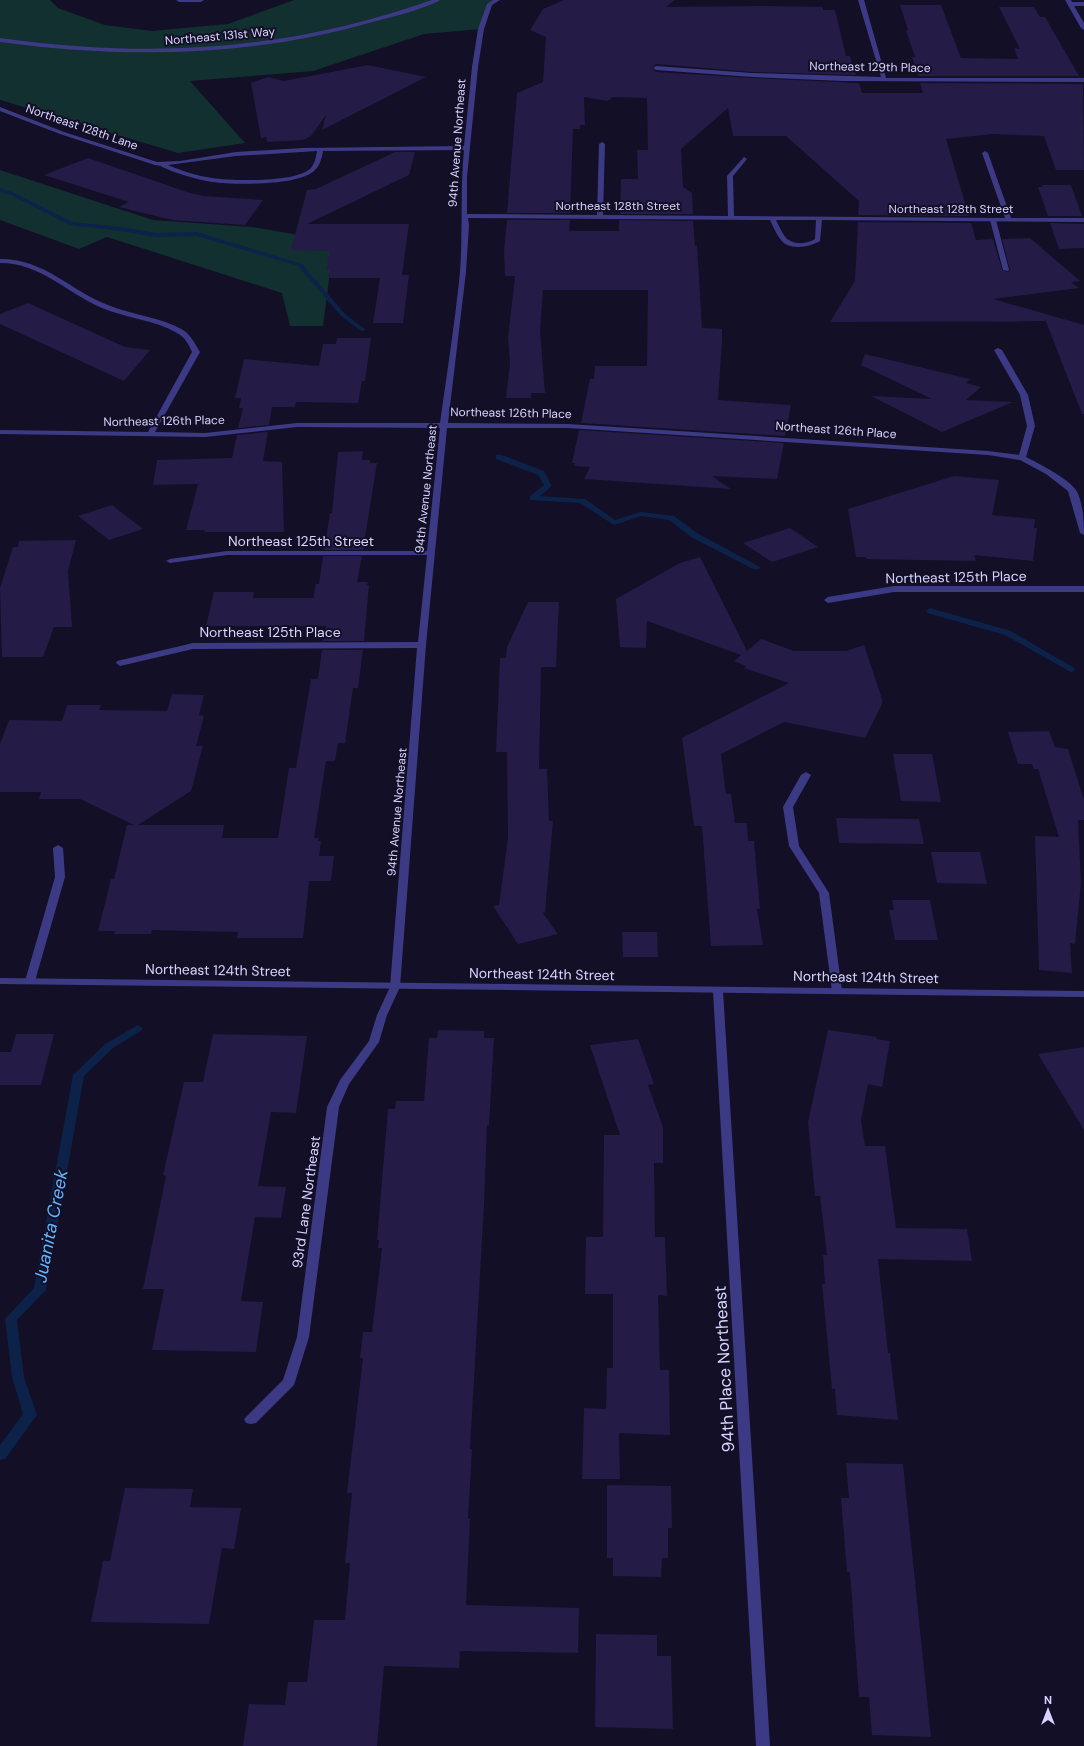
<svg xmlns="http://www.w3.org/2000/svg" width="1084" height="1746" font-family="'DM Sans',sans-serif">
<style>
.green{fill:#12302f}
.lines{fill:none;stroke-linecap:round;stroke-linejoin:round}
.stream{fill:#0c2248;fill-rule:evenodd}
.building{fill:#241b47}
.service{fill:#3d3a85;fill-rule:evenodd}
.minor{fill:#3d3a85;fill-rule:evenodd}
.tertiary{fill:#3d3a85;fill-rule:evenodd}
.labels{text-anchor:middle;stroke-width:4;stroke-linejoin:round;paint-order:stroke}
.far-street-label{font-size:12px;fill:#d9d4ff;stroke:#130f26}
.street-label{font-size:14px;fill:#d9d4ff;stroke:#130f26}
.near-street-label{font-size:17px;fill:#d9d4ff;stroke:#130f26}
.near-water-label{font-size:18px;font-style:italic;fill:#62b6ff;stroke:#130f26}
</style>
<rect width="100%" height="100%" fill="#130f26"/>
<path class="green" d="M0 0H50L58 8 105 25 152 31 228 24 294 0H497L490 4 481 29 424 34 313 71 190 81 245 143 178 153 0 100Z
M0 170 153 220 252 227 334 241 323 326H290L282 293 107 237 79 249 0 220Z"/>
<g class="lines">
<path class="stream" d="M0 188 15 193 73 222 121 227 156 233 197 232 302 264 345 314 366 330 361 331 341 316 298 266 197 236 156 237 121 231 70 225 11 195 0 192Z
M496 455H502L544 471 552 486 540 496 585 499 615 520 640 512 674 516 697 533 760 567 759 569H753L691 537 669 520 641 516 614 525 580 503 530 500V496L544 485 538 475 496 459Z
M930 608 1011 631 1076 669 1072 672 1069 671 1005 635 927 613 926 611Z
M138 1025 143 1028 142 1030 113 1048 84 1076 46 1290 17 1320 24 1377 37 1415 5 1459 0 1460V1445L23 1414 12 1377 5 1319 34 1288 73 1075 105 1044Z"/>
</g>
<path class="building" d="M564 0H675L666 7 765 6 823 7V10H835L846 56H850L856 75 752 72 656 64 652 68 656 72 752 78 859 83 862 93H923L920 83 1083 84 1084 170H1056L1044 136 992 134 946 139 969 216 858 215 859 201 786 136H733L728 108 681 149 683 187 692 193 693 214H620L621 179H638L637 150H648L647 98 613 97 607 101 584 97 585 125H580V129H573L570 213H507L517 93 543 82 546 37 530 30 543 9Z
M900 5H941L961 58 1018 59 1014 48 1020 49 999 7H1034L1040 17H1045L1079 76H918L912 57H915L906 30H908Z
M368 65 426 77 322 130 326 115 311 136 303 140 267 142 266 137 261 138 251 83 268 77 284 81Z
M395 152H415L409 175 307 224H409L402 275H409L403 323H373L380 278H329L330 270H326L330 251 291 250 307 190 316 189Z
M88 158 190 193 204 196 263 200 245 225 172 220 119 207 129 202 44 175Z
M1042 185H1071L1082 216H1048L1038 187H1043Z
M507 220H570L569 231H619V220L693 221 695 246 697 245 702 328 722 329V342L718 400 791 405 785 436 581 423 590 379H594L595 366H647L648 290H543L540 331 545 393H531V398H506L510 363 508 338 515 276H505L504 251Z
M858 222 971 223 976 240 993 239 1002 270 1008 272 1010 270 1002 239 1030 238 1080 281 1071 282 1079 288 993 299 1084 325V414H1082L1045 319V321L830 322 855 281Z
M1050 223 1084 224V248L1059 249Z
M28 303 125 347 150 350 124 381 0 324V314Z
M337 338H371L365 381H362L358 403 296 402 295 407H272L269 425 238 428 243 408H239L241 398H235L244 359 319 366 323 344H336Z
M865 354 970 379 966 383 981 387 966 400 1013 402 942 432 871 396 932 399 861 365Z
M579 430 784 443 777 479 712 476 731 489 584 479 590 467 574 466 575 463H572Z
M268 432 263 461 282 462 284 532H204L205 530H186L198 484 153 485 157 460 232 458 237 435Z
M363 451 362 460H370V463H377L363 550H324L330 513H332L338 452Z
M954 476 999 480 992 515 1035 519 1034 528H1037L1033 561 974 555 976 561 867 559 866 557H856L848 509Z
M112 505 143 529 109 540 78 516Z
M790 528 818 547 772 562 743 543Z
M76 540 68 571 72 627H54L43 657H2L0 588 13 547H18L19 541Z
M323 556H362L357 582H368L367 585H369L364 641H323L326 626H206L214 592H254L253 598H313L316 584H319Z
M700 557 747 651 761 639 794 651H846L864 645 882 699V704L865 738 784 722 721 754 726 794H731L735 823H747L748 841H754L760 909H757L763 945 711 946 702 826H694L682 738 789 683 744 668 746 666 734 661 741 655 647 621 646 648 620 647 616 599 680 563Z
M528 602H559L556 667H541L539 769H547L549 821H553L545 912 543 913 558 934 518 944 493 906 499 905 508 838 507 752H496L500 658H506L507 647Z
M322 650H363L358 688H353L345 743H338L335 761H326L314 838H319L318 841H321L319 856H334L331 881H309L303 938H237L238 932 152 930 151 934H114L115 931H98L111 879H114L127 825H134L80 799H39L41 792H0V744L9 720 62 721 67 705H101L99 710 167 711 172 694 204 695 199 715 204 716 196 746H203L191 791 138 825H224L222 838H278L289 768H296L311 679H318Z
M1049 731 1055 747 1068 749 1084 800V820H1078L1081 883 1075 944 1070 943 1072 973 1039 970 1035 836 1059 837 1038 769H1034L1032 764H1018L1008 732Z
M893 754H932L941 802 901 801Z
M836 818 919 819 924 844 839 843Z
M931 852H980L987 884 937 883Z
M892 900H930L938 940H895L889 910H894Z
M622 932H657L658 957H623Z
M438 1030 484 1031V1038H494L489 1125H487L484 1205 470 1449H472L468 1519H470L466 1605 579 1608 578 1653 460 1651 459 1668 384 1666 377 1746H243L249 1704 285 1705 288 1682H307L314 1620H345L350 1563H345L352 1493H347L363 1358H360L363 1332H372L382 1248H378L379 1240H377L388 1109H395L396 1101H424L429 1038H437Z
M828 1030 877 1037 876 1039 890 1041 882 1087 868 1084 861 1120 865 1146H885L896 1228 967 1229 972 1261 878 1259 888 1353H890L898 1420 837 1415 835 1389H832L822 1284H825L823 1255H827L820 1196H815L808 1122Z
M16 1034H54L41 1085H0V1052H11Z
M213 1034 307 1036 296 1113 271 1112 258 1186 286 1187 281 1218 255 1217 241 1301 263 1302 256 1352 152 1350 164 1289H143L166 1176 163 1175 184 1082H203Z
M638 1039 654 1084 648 1085 663 1127V1163H654L655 1237H665L667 1296 658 1295 660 1370H669L670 1435 619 1433 620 1479H582L584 1408 606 1409 607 1368H613V1294H585L586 1237H603L604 1135H620L590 1045Z
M1084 1047V1130L1038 1054Z
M846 1463 903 1464 931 1737 872 1735 869 1697H859L850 1572H847L841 1498H849Z
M607 1485 671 1486 672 1528H668V1558H662L661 1577 613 1576V1558H607Z
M125 1488 193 1489 190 1507 241 1508 234 1549 222 1548 209 1624 91 1622 103 1561H110Z
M596 1634 657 1635V1656H671L673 1729 595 1727Z"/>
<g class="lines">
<path class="service" d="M176 0H204L201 2H179Z
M993 218 996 220 1009 270 1008 271 1003 270 990 220Z"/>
<path class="minor" d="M493 0H500L492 5 484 29 478 67 467 177V214L597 215 599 144 602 142 605 144 603 215 728 216 727 176 744 157 747 159 733 176 734 216 1005 218 982 153 985 151 988 153 1011 218H1084V222L822 220 820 241C810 247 789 251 781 240 776 234 773 226 770 220L468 218 469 225 466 272 448 423 568 424 988 451 1019 455 1027 426 1020 395 994 350 998 348 1002 350 1028 395 1035 426 1026 457C1038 463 1069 479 1076 490 1083 501 1084 522 1084 535L1080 533 1068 491 1046 474 1020 460 988 455 568 428H447L426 645 400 987 387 1015 379 1042 349 1084 339 1107 309 1337 294 1385 256 1423 251 1424 246 1423 244 1419 283 1380 297 1337 327 1107 340 1080 369 1041 377 1015 390 987 417 648 193 649 120 666 116 663 117 661 193 643 418 642 427 555H227L170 563 166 561 170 559 227 551H427L440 428 297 427 205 437 0 434V430L148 432 192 352C189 345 185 337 177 333 155 320 126 318 102 308 67 293 41 263 0 263V259C45 259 69 290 108 305 132 315 161 317 183 330 191 335 195 344 200 352L155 432 205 433 297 423H440C447 373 455 322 460 272 463 231 460 191 464 150L323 151C322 158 320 165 315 170 300 186 234 185 212 182 195 179 178 174 162 167L161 166 155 165 60 134 0 111V107L64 132 157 162 180 161 236 152 303 148 464 146 472 67 478 29 487 4ZM317 151C316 157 315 163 311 168 297 183 232 181 212 178 197 176 182 171 168 165L236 156ZM776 220H816L815 239C808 244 795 245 787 239 783 235 779 226 776 220Z
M858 0H864L886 78H1084V82L843 81 752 77 656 70 653 68 656 66 752 73 881 77Z
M1065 0H1071L1072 2H1084V6H1074L1084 23V30L1081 28Z
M894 586H1084V592H894L828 603 824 600 828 597Z
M806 772 811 775 793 807 799 846 829 893 842 991 837 994 832 991 819 893 789 846 783 807 801 775Z
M58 845 63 848 65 877 35 981 30 984 25 981 55 877 53 848Z
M718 988 723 991 770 1746H756L713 991Z"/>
<path class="tertiary" d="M432 0H440C428 8 392 17 376 21 253 57 127 59 0 42V38C152 59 287 51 432 0Z
M0 978 1084 991V997L0 984Z"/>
</g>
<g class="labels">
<g class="far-street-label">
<text transform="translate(220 36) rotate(-5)" y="4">Northeast 131st Way</text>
<text transform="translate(870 67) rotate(1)" y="4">Northeast 129th Place</text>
<text transform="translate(82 127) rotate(19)" y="4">Northeast 128th Lane</text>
<text transform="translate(457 143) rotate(-86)" y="4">94th Avenue Northeast</text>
<text x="618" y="210">Northeast 128th Street</text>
<text x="951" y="213">Northeast 128th Street</text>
<text transform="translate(511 413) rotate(1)" y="4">Northeast 126th Place</text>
<text transform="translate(164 421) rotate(-1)" y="4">Northeast 126th Place</text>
<text transform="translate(836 430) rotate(4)" y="4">Northeast 126th Place</text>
<text transform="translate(426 489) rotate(-84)" y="4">94th Avenue Northeast</text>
<text transform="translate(397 812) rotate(-85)" y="4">94th Avenue Northeast</text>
</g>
<g class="street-label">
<text x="301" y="546">Northeast 125th Street</text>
<text transform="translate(956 577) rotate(-1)" y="5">Northeast 125th Place</text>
<text x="270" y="637">Northeast 125th Place</text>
<text transform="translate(218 970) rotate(1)" y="5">Northeast 124th Street</text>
<text transform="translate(542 974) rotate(1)" y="5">Northeast 124th Street</text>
<text transform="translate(866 977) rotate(1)" y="5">Northeast 124th Street</text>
<text transform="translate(306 1202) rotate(-82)" y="5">93rd Lane Northeast</text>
</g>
<g class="near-street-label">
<text transform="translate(724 1369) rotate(-93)" y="6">94th Place Northeast</text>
</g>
<g class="near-water-label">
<text transform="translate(51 1226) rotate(-79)" y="6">Juanita Creek</text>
</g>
</g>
<g transform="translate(1048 1710)" stroke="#130f26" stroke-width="3" paint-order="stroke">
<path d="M0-3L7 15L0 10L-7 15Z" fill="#d9d4ff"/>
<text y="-6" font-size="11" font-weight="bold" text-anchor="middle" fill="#d9d4ff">N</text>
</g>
</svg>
